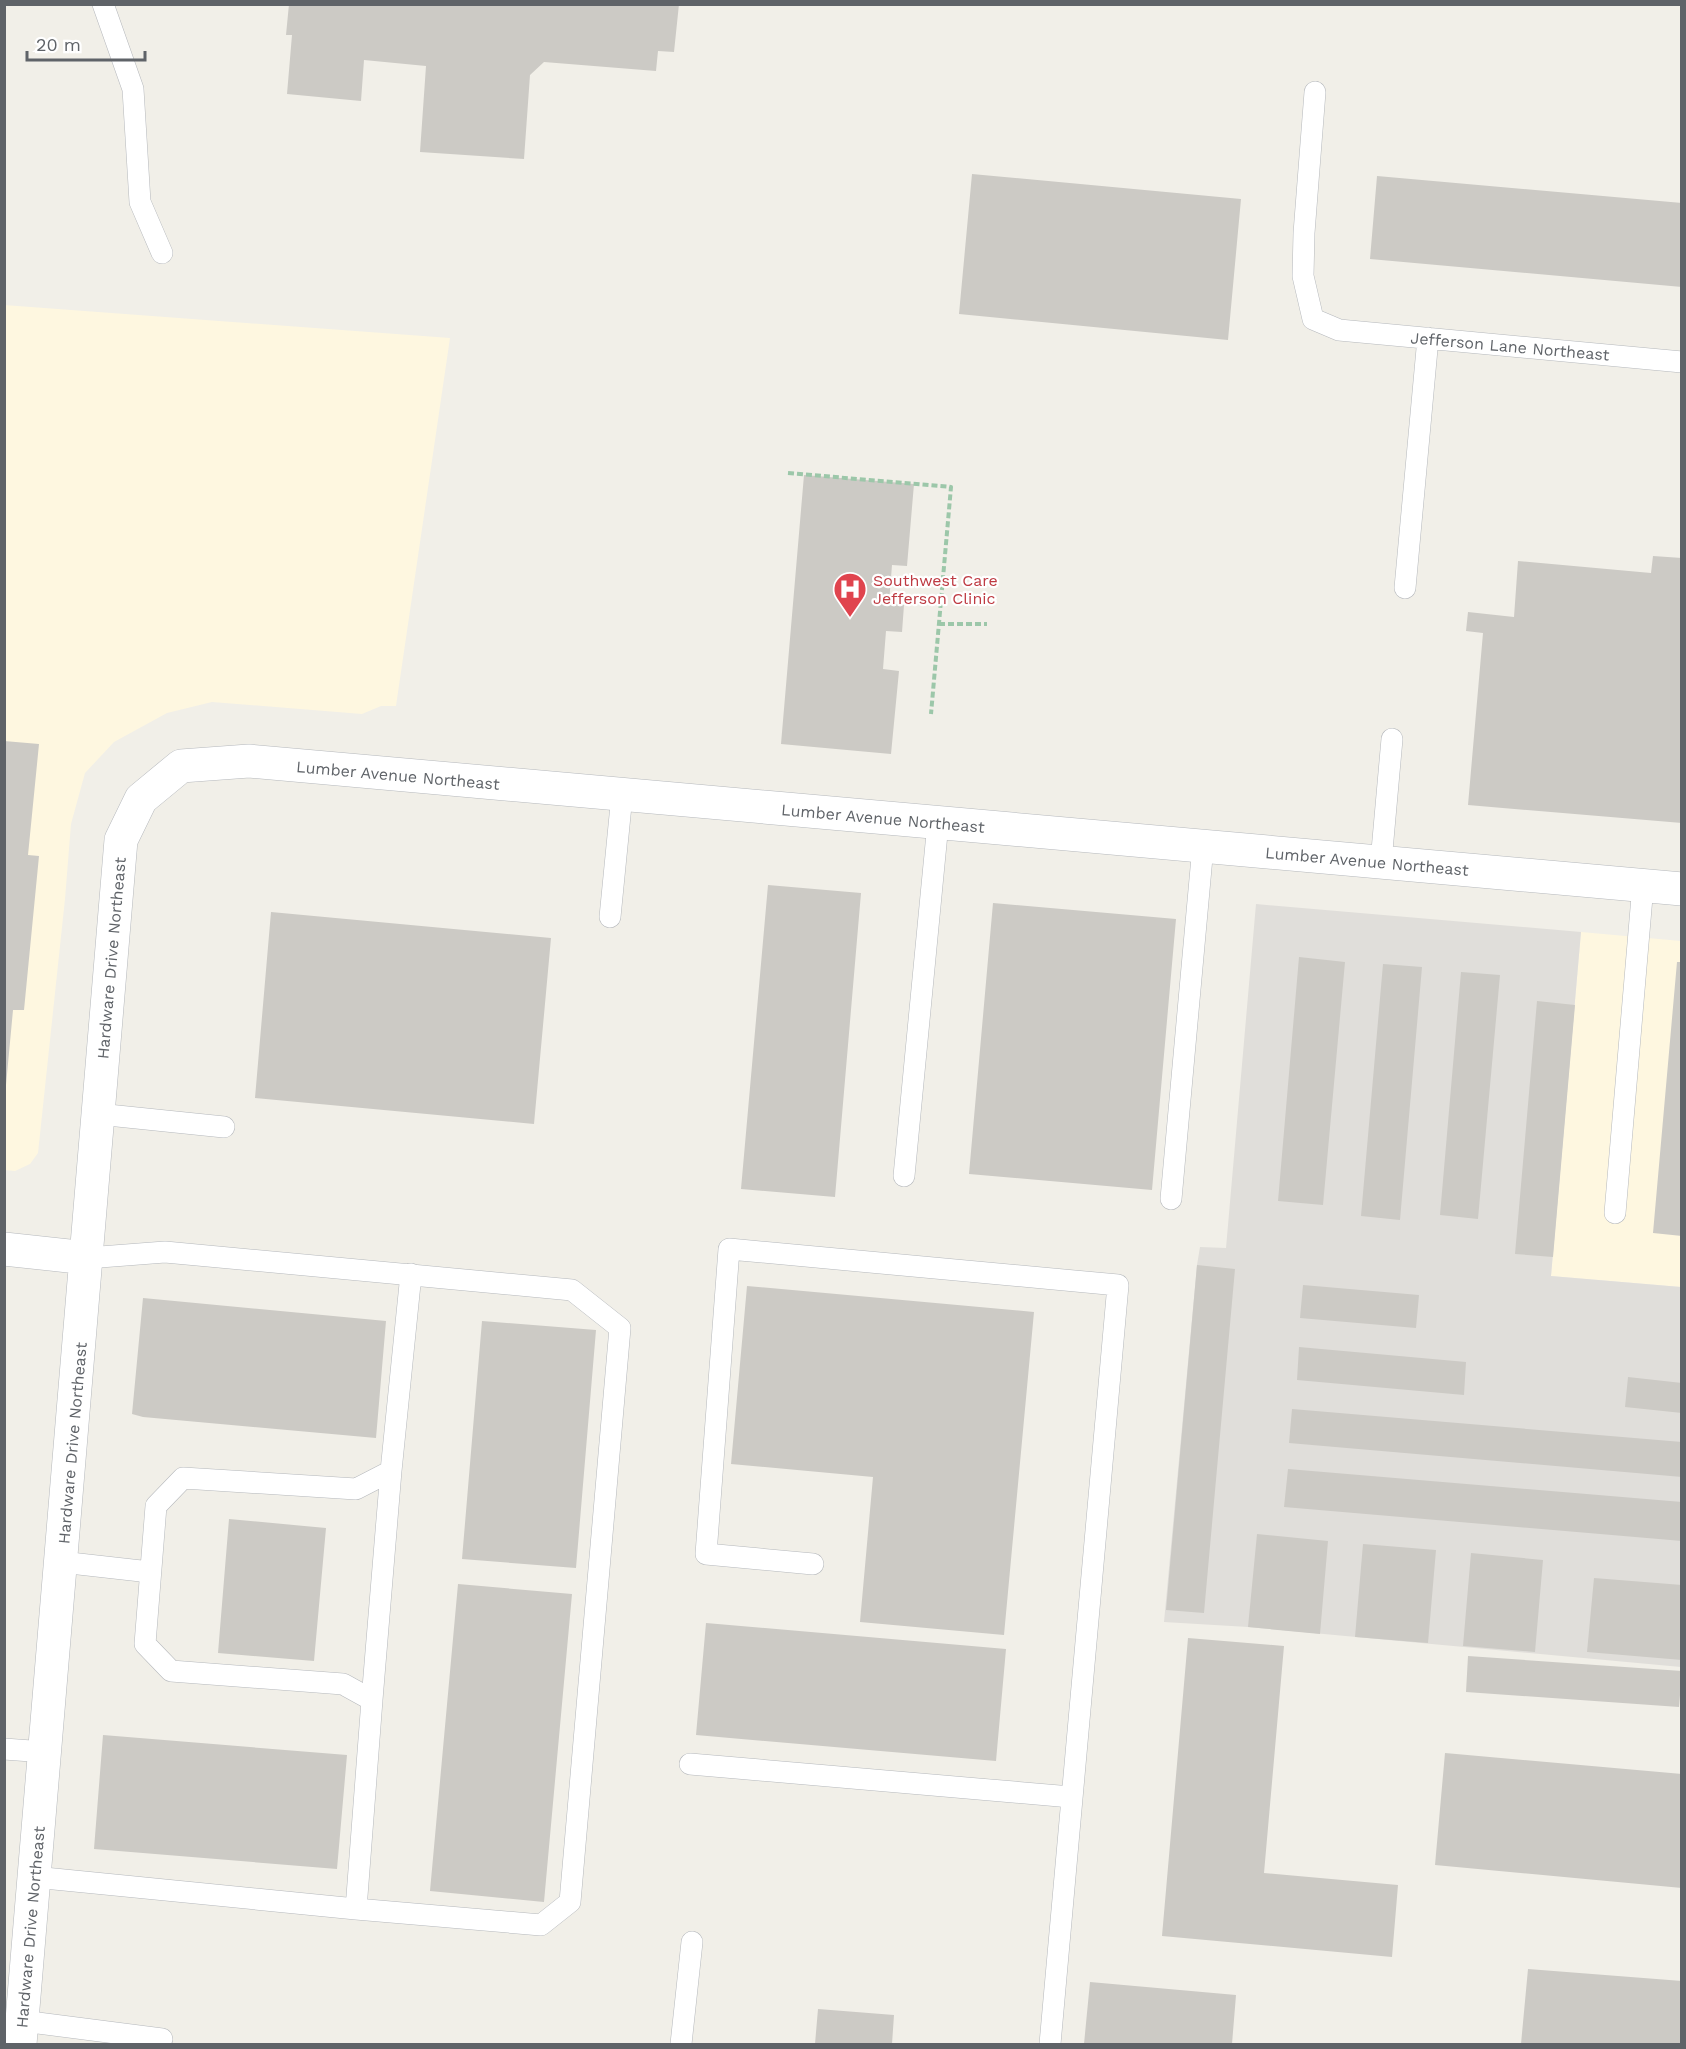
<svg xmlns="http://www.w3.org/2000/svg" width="1686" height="2049" font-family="'Work Sans',sans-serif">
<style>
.commercial{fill:#fef7e0}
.industrial{fill:#e0deda}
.building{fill:#cccac5}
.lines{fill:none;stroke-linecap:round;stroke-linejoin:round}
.lane-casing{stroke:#b5b8bc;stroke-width:22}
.street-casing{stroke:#b5b8bc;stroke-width:34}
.path{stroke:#9cc7a9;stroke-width:4;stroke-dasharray:6 3;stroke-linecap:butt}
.lane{stroke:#fff;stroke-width:21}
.street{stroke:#fff;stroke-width:33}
.labels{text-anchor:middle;stroke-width:4.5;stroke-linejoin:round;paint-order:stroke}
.street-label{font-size:16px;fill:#5f6368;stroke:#fff}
.health-label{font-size:16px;fill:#be3a42;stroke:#fff;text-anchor:start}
</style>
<rect width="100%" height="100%" fill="#f1efe8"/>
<path class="commercial" d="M4 305 450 338 396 706H381L362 714 212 702 167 713 114 742 85 773 71 824 65 899 38 1153 30 1164 15 1171 4 1170Z
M1581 932 1681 941V1287L1551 1276Z"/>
<path class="industrial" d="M1256 904 1581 932 1551 1276 1681 1287V1667L1248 1627 1164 1622 1197 1265 1200 1247 1226 1248Z"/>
<path class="building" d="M289 4H679L674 52 658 51 656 71 544 62 530 75 524 159 420 152 426 66 364 60 361 101 287 94 292 35H286Z
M972 174 1241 199 1228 340 959 314Z
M1377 176 1682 203V287L1370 259Z
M804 475 914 484 907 566 892 565 889 603 904 605 902 632 886 631 883 669 899 671 891 754 781 744Z
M1653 556 1682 558V823L1468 805 1483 633 1466 631 1468 612 1514 617 1518 561 1651 573Z
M4 741 39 744 28 855 39 856 24 1010H13L6 1085H4Z
M768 885 861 893 835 1197 741 1189Z
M993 903 1176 919 1152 1190 969 1174Z
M271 912 551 938 534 1124 255 1098Z
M1299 957 1345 962 1323 1205 1278 1201Z
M1677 962H1682V1236L1653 1233Z
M1383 964 1422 967 1400 1220 1361 1216Z
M1461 972 1500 975 1478 1219 1440 1215Z
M1537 1001 1575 1005 1553 1257 1515 1254Z
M1197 1265 1235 1269 1204 1613 1166 1610Z
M1303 1285 1419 1295 1416 1328 1300 1318Z
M747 1286 1034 1312 1004 1635 860 1622 873 1477 731 1464Z
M143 1298 386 1321 376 1438 143 1417 132 1414Z
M482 1321 596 1330 576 1568 462 1559Z
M1299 1347 1466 1362 1464 1395 1297 1380Z
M1628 1377 1682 1383V1413L1625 1407Z
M1292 1409 1682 1442V1477L1289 1443Z
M1288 1469 1682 1502V1541L1284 1507Z
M229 1519 326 1528 314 1661 218 1653Z
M1257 1534 1328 1541 1320 1634 1248 1627Z
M1363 1544 1436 1550 1428 1643 1355 1637Z
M1471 1553 1543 1560 1535 1652 1463 1646Z
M1594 1578 1682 1585V1660L1587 1652Z
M458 1584 572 1594 544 1902 430 1891Z
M706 1623 1006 1649 996 1761 696 1735Z
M1188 1638 1284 1646 1264 1873 1398 1885 1392 1957 1162 1936Z
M1468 1656 1682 1671 1679 1707 1466 1692Z
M103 1735 347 1755 337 1869 94 1849Z
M1445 1753 1682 1774V1888L1435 1865Z
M1528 1969 1682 1981V2044H1521Z
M1090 1982 1236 1995 1232 2044H1084Z
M818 2009 894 2015 892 2044H815Z"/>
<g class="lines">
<defs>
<path id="lane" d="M103 4 133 89 140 202 162 253
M1315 92 1304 233 1303 276 1313 319 1339 330 1682 362
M1405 588 1428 338
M1381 862 1392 739
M610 917 622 795
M98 1114 224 1127
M904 1176 938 823
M1171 1199 1203 846
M1615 1213 1643 885
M61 1562 150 1572
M813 1564 706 1554 729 1249 1118 1285 1050 2044
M372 1700 391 1471
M4 1749 45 1752
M690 1764 1071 1797
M34 1877 356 1909 541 1925 570 1902 620 1328 572 1290 165 1252 87 1258
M356 1909 372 1700 343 1684 171 1671 145 1644 156 1506 183 1478 356 1489 391 1471 411 1274
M22 2021 162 2039
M681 2044 692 1942"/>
<path id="street" d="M4 1249 87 1258
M20 2044 121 840 141 799 181 766 249 761 1682 889"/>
</defs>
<use href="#lane" class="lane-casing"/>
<use href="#street" class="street-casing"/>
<path class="path" d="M788 473 951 487 931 714
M939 624H987"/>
<use href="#lane" class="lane"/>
<use href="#street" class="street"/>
</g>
<defs>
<symbol id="hospital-pin" viewBox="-11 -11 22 30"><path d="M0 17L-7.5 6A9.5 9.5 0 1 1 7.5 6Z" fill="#e0444e" stroke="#fff"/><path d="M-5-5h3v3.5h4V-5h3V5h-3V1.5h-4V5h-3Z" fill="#fff"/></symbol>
</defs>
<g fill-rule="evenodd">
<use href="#hospital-pin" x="831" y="570" width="38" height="52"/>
</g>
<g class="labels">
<g class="street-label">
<text transform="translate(1510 346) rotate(5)" y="6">Jefferson Lane Northeast</text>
<text transform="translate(398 775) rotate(5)" y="6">Lumber Avenue Northeast</text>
<text transform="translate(883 818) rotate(5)" y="6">Lumber Avenue Northeast</text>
<text transform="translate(1367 861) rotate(5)" y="6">Lumber Avenue Northeast</text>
<text transform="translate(111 958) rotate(-85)" y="6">Hardware Drive Northeast</text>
<text transform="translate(72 1443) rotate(-85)" y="6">Hardware Drive Northeast</text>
<text transform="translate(30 1927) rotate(-85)" y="6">Hardware Drive Northeast</text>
</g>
<g class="health-label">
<text x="873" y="586">Southwest Care<tspan x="873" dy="18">Jefferson Clinic</tspan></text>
</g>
</g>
<rect width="1686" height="2049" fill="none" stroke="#5f6368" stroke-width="12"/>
<path d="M27 51v9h118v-9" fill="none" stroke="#5f6368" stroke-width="3"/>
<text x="36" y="51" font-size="18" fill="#5f6368" stroke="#ffffff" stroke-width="4.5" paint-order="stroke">20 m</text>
</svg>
